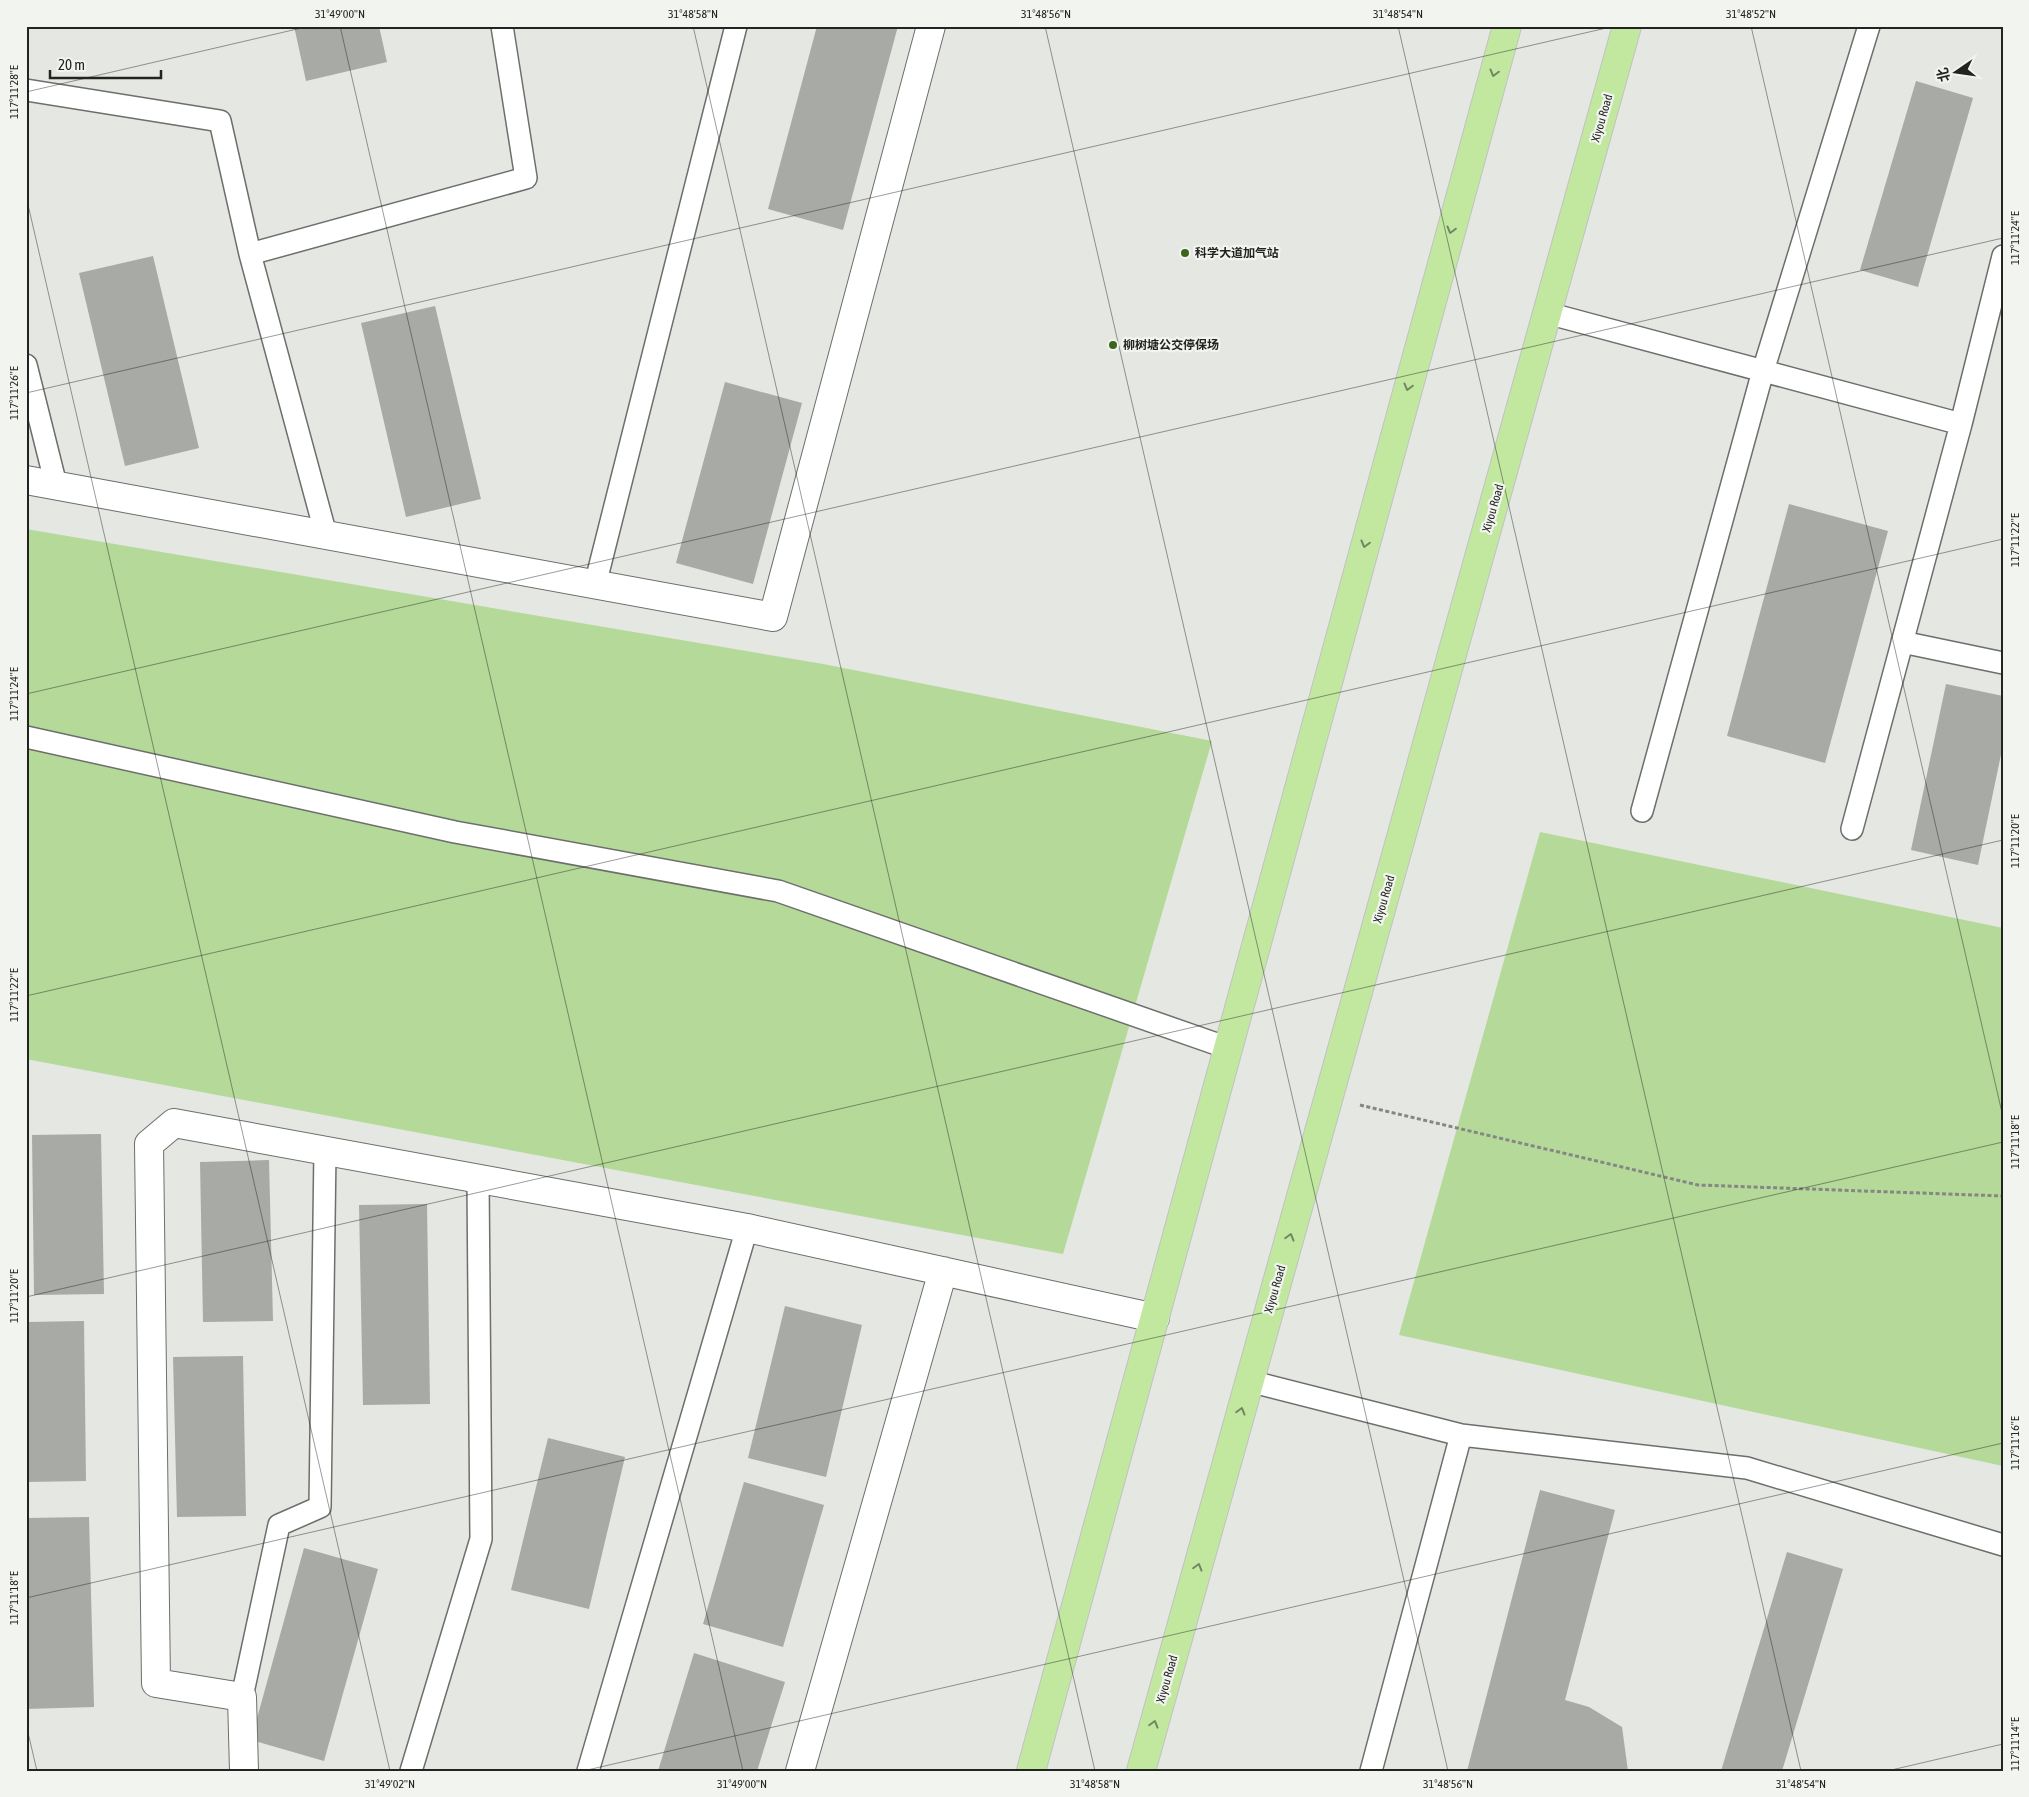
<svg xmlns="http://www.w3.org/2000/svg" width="2029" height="1797" font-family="'Asap Condensed','Noto Sans SC',sans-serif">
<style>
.green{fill:#b4d998}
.building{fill:#a7aaa5}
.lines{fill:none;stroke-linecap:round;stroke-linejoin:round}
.service-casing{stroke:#6c6f6b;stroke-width:24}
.minor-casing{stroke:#6c6f6b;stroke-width:30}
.primary-casing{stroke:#c1c2c1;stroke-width:30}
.path{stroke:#858784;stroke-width:3;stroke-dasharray:4 2.5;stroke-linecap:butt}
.service{stroke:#fff;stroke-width:21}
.minor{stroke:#fff;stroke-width:28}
.primary{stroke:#c2e8a0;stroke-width:28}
.oneway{stroke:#728661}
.ticks{fill:none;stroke:#232422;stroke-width:1;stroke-opacity:0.45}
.poi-dot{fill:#40631b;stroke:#f1f4ef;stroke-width:2}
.labels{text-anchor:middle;stroke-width:4.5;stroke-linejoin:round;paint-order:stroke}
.street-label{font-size:12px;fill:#232422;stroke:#f1f4ef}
.poi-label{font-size:12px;font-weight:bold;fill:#232422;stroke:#f1f4ef;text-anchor:start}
.neatline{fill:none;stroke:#232422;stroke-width:2}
.ticks-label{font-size:12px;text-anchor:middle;fill:#232422}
</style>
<rect width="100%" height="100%" fill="#e4e7e2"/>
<path class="green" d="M26 529 823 664 1212 741 1063 1254 26 1059Z
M1540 832 2003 928V1466L1399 1335Z"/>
<path class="building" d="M294 26H379L387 62 306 81Z
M817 26H898L843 230 768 209Z
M1916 81 1973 98 1918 287 1860 270Z
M153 256 199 448 125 466 79 273Z
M435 306 481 499 406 517 361 323Z
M725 382 802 403 753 584 676 563Z
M1789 504 1888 531 1825 763 1727 736Z
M1946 684 2003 696V745L1978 865 1911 850Z
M101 1134 104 1294 34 1295 32 1135Z
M269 1160 273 1321 203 1322 200 1162Z
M427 1204 430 1404 363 1405 359 1205Z
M785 1306 862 1325 826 1477 748 1458Z
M84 1321 86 1481 26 1482V1322Z
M243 1356 246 1516 177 1517 173 1357Z
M548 1438 625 1457 589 1609 511 1590Z
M744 1482 824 1505 783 1647 703 1624Z
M1540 1490 1615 1510 1565 1700 1589 1707 1622 1727 1628 1771H1467Z
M89 1517 94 1707 26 1709V1518Z
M304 1548 378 1569 324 1761 251 1740Z
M1787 1552 1843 1569 1782 1771H1721Z
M694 1653 785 1682 757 1771H658Z"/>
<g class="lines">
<defs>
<path id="service" d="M26 90 220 121 250 254 526 178 502 26
M250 254 326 535
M1547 313 1961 424 1852 829
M26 365 56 485
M1961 424 2003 256
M595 585 736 26
M1902 642 2003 663
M26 737 455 832 778 891 1228 1048
M1642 811 1763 371 1869 26
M1249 1381 1461 1435 1747 1468 2003 1545
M242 1697 279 1525 320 1507 325 1151
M411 1771 481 1539 478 1179
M588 1771 747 1228
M1371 1771 1461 1435"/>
<path id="minor" d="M26 480 773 617 931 26
M244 1771 242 1697 156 1683 149 1144 174 1123 747 1228 1155 1318
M800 1771 943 1271"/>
<path id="primary" d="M1031 1771 1507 26
M1141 1771 1627 26"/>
</defs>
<use href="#service" class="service-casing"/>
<use href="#minor" class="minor-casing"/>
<use href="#primary" class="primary-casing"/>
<path class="path" d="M1360 1105 1698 1185 2003 1196"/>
<use href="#service" class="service"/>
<use href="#minor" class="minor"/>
<use href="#primary" class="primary"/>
</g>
<defs><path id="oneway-chevron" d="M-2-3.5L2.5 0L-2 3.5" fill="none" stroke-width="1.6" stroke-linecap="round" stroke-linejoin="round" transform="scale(1.25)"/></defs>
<g class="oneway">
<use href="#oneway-chevron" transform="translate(1494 73) rotate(105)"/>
<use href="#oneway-chevron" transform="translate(1451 230) rotate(105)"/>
<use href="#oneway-chevron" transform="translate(1408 387) rotate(105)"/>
<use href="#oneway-chevron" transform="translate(1365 544) rotate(105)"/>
<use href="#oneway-chevron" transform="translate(1290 1237) rotate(-74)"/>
<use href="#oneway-chevron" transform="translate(1241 1411) rotate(-74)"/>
<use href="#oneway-chevron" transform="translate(1198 1567) rotate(-74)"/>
<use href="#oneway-chevron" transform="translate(1154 1724) rotate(-74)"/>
</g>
<path class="ticks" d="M340 26 743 1771M693 26 1095 1771M1045 26 1448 1771M1398 26 1801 1771M1751 26 2003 1117M26 92 310 26M26 196 390 1771M26 393 1615 26M26 694 2003 238M26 996 2003 539M26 1297 2003 840M26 1598 2003 1142M26 1724 37 1771M583 1771 2003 1443M1887 1771 2003 1744"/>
<g class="poi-dot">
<circle cx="1185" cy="253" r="5"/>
<circle cx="1113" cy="345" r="5"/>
</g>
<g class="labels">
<g class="street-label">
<text transform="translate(1602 118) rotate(-74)" y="4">Xiyou Road</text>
<text transform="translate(1493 508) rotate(-74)" y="4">Xiyou Road</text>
<text transform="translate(1384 899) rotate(-74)" y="4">Xiyou Road</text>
<text transform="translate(1275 1289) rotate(-74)" y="4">Xiyou Road</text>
<text transform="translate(1167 1679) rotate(-74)" y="4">Xiyou Road</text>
</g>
<g class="poi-label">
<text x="1195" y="257">科学大道加气站</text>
<text x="1123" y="349">柳树塘公交停保场</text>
</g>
</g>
<rect width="2029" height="1797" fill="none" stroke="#f1f4ef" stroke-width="55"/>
<g transform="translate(1956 72) rotate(257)" stroke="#f1f4ef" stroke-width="4" paint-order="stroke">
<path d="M0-4L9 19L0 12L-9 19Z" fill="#232422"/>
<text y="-8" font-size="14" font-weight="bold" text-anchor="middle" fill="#232422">北</text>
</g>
<path d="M50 70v8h111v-8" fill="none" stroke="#232422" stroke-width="2.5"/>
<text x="58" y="70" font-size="15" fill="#232422" stroke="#f1f4ef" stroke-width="4" paint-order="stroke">20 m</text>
<rect x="28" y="28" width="1974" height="1742" class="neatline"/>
<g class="ticks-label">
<text x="340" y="18">31°49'00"N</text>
<text x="693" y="18">31°48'58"N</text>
<text x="1046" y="18">31°48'56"N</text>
<text x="1398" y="18">31°48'54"N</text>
<text x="1751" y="18">31°48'52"N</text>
<text transform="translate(14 92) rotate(-90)" y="4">117°11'28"E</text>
<text transform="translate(2015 238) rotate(-90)" y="4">117°11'24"E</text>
<text transform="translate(14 393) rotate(-90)" y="4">117°11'26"E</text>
<text transform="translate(2015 540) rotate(-90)" y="4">117°11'22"E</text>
<text transform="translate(14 694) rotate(-90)" y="4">117°11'24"E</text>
<text transform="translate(2015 841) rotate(-90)" y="4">117°11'20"E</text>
<text transform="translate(14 995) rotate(-90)" y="4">117°11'22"E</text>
<text transform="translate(2015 1142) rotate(-90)" y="4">117°11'18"E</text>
<text transform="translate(14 1296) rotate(-90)" y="4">117°11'20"E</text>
<text transform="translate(2015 1443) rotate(-90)" y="4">117°11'16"E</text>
<text transform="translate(14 1598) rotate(-90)" y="4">117°11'18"E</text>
<text transform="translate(2015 1744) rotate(-90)" y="4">117°11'14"E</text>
<text x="390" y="1788">31°49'02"N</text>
<text x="742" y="1788">31°49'00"N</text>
<text x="1095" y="1788">31°48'58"N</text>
<text x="1448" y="1788">31°48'56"N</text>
<text x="1801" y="1788">31°48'54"N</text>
</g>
</svg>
